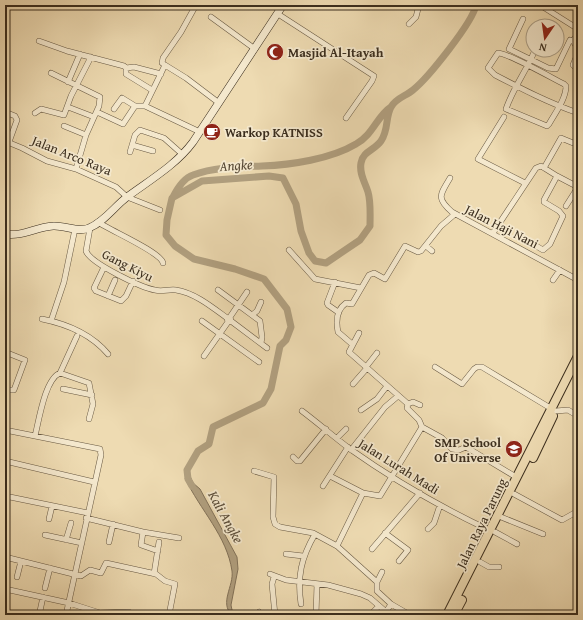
<svg xmlns="http://www.w3.org/2000/svg" width="583" height="620" font-family="'Gentium Book Plus',serif">
<style>
.water{fill:#b1a080;stroke:#827259}
.lines{fill:none;stroke-linecap:round;stroke-linejoin:round}
.river{stroke:#b1a080;stroke-width:7}
.minor-casing{stroke:#685943;stroke-width:6}
.secondary-casing{stroke:#3b2e1e;stroke-width:8}
.trunk-casing{stroke:#3b2e1e;stroke-width:10}
.minor{stroke:#f4e8cd;stroke-width:5}
.secondary{stroke:#f4e8cd;stroke-width:7}
.trunk{stroke:#eedbb2;stroke-width:8}
.labels{text-anchor:middle;stroke-width:3.5;stroke-linejoin:round;paint-order:stroke}
.poi-label{font-size:13px;font-weight:bold;fill:#3b2e1e;stroke:#f4e8cd;text-anchor:start}
.street-label{font-size:13px;fill:#3b2e1e;stroke:#f4e8cd}
.water-label{font-size:14px;font-style:italic;fill:#584a36;stroke:#f4e8cd}
</style>
<rect width="100%" height="100%" fill="#eedbb2"/>
<filter id="stains"><feTurbulence type="fractalNoise" baseFrequency=".005" numOctaves="4"/><feColorMatrix values="0 0 0 0 .2 0 0 0 0 .09 0 0 0 0 .02 0 0 0 .5 -.17"/></filter>
<radialGradient id="worn" r=".72"><stop offset=".6" stop-color="#630" stop-opacity="0"/><stop offset="1" stop-color="#630" stop-opacity=".3"/></radialGradient>
<path class="water" d="M190 476 193 483 200 489 237 557 238 569 231 605 232 610 239 615H232C219 603 234 586 232 571 227 536 200 510 185 478Z"/>
<g class="lines">
<path class="river" d="M173 197C177 189 184 178 193 175 215 167 239 167 262 166 291 165 331 159 356 144 373 135 377 116 391 107
M192 486 188 479 187 470 198 451 209 444 213 427 263 403 271 389 280 346 286 340 291 327 287 309 264 279 235 269 194 259 175 246 166 235 167 220 172 198 202 181 269 176 283 178 296 204 301 231 309 253 315 261 326 263 360 240 370 226C370 215 371 202 368 192 365 182 359 174 361 163 363 151 375 150 381 141 389 129 385 118 391 107 396 98 406 96 413 90 428 78 473 22 476 5"/>
<defs>
<path id="minor" d="M540 5 578 29
M576 5 578 6
M278 14 374 76 372 81 346 118
M211 17 255 49
M523 19 509 49 548 68 556 69 570 40
M409 24 416 17 419 5
M544 26 545 25
M578 33 573 41 578 49
M39 41 67 51 124 66 126 68V74L152 90
M535 50C527 70 513 88 506 109L547 126 549 124C555 113 566 99 566 86L564 84C552 78 508 53 498 53L488 68 495 75C522 89 549 103 578 113
M578 53 573 65 578 70
M165 65 162 63 163 58 181 32 196 5
M126 68 134 67 161 74
M51 73 100 97 99 106 86 135 76 169
M68 82 80 54
M145 106 165 65 186 78 219 103
M68 107 94 117
M114 109 122 98 135 106
M5 112 15 116 17 120 9 142
M97 112 123 124 135 106H145L200 132
M35 113 41 109 64 115 71 96 91 57
M504 117 478 159 525 183
M64 126 86 135
M5 141 22 148 47 161 76 169 116 187 127 197 160 210
M132 145 153 151
M130 152 135 135 140 130 164 138 182 154
M544 168 561 138 578 145
M450 178C440 195 436 198 452 212L578 280
M5 199 7 200
M566 206 578 187
M98 222C109 230 161 252 163 263
M90 228 86 251C90 263 142 288 155 290 162 292 169 289 176 290 195 293 212 307 227 318
M493 233 536 168 541 166 557 176
M526 240 543 250 550 244 563 216 559 211 544 202V200L557 176 578 187
M426 246 432 251
M289 250 315 279 361 288
M104 267 94 288 96 291 121 301 126 296 133 281
M553 280 560 270
M335 282 327 303 328 305 338 312
M218 290 260 321 262 337 261 343
M108 296 115 280
M252 315 257 311 261 302
M230 317 231 321 228 322 227 318 230 317 247 292
M42 319C67 324 92 335 108 354
M51 321 64 282 75 229
M202 321 259 362
M231 321 267 348
M5 330 7 325
M359 333 349 352 408 404 407 408 419 420 422 427 442 438 452 449 459 450 466 447 516 477
M352 344 338 332C336 322 336 310 346 303L352 304 369 275 374 273 385 279 405 246 418 252 421 251 441 226 455 214
M5 352 25 360 14 390H5
M204 356 228 322
M366 367 377 353
M435 367 462 384 474 369 477 367H482L552 409
M576 370 578 371
M60 373 77 336
M353 384 367 368
M63 389 92 395
M408 404 413 402 420 405
M361 410 377 399 387 386
M302 411C318 423 334 437 350 449 394 480 442 508 491 531
M556 411 568 410 578 416
M578 427V426
M5 430 100 449 101 455 66 615
M35 436C39 420 45 379 60 373L89 383 93 404 89 419
M337 438 346 429
M351 450 385 407 398 396
M293 457 297 461H300L326 429
M5 461 94 482
M254 471 274 477 273 517 275 524 280 527 313 533 337 546 377 582V591L391 604
M330 476 363 493 380 496 422 427
M323 486 348 447
M514 494 562 520 578 511
M5 496 88 513
M501 517 543 534
M86 518 143 532
M49 519 52 506
M428 529 434 523 440 505
M495 532 517 544
M385 533 408 550 399 561
M45 535 82 543
M66 540 71 523
M109 542 113 524
M337 546 363 493
M372 549 420 493
M158 551 141 545 143 532 179 538
M286 554 303 556
M5 557 81 576 90 570 101 573 106 563 156 574 165 581 175 584 169 615
M480 562 489 567H499
M154 574 159 542
M270 574 286 580 328 585 361 594 370 598 385 611
M17 577 21 561
M274 577 272 584 275 615
M377 582 382 572
M45 588 50 568
M5 589 69 603 100 613 129 612 134 615
M301 604C297 577 301 558 315 534
M40 611 43 597
M259 612 261 615
M316 615 317 584
M370 615 378 607
M384 615 391 604 410 615"/>
<path id="secondary" d="M5 234C22 237 36 227 53 226 64 225 79 233 89 228 104 222 115 206 127 197 150 180 176 165 193 142L283 5"/>
<path id="trunk" d="M533 458 553 416
M447 615 578 356
M454 615 462 600"/>
</defs>
<use href="#minor" class="minor-casing"/>
<use href="#secondary" class="secondary-casing"/>
<use href="#trunk" class="trunk-casing"/>
<use href="#minor" class="minor"/>
<use href="#secondary" class="secondary"/>
<use href="#trunk" class="trunk"/>
</g>
<defs>
<symbol id="mosque-disc" viewBox="-11 -11 22 22"><circle r="9.5" fill="#8f2418" stroke="#f4e8cd"/><path d="M3.5-4.9A6 6 0 1 0 3.5 4.9A5 5 0 1 1 3.5-4.9Z" fill="#fff"/></symbol>
<symbol id="cafe-disc" viewBox="-11 -11 22 22"><circle r="9.5" fill="#8f2418" stroke="#f4e8cd"/><path d="M-5.5-4.5H6V0H3Q3 3.5 0 3.5H-2.5Q-5.5 3.5-5.5 0ZM3-3.2v2h1.7v-2ZM-6 4.5H4V6H-6Z" fill="#fff"/></symbol>
<symbol id="school-disc" viewBox="-11 -11 22 22"><circle r="9.5" fill="#8f2418" stroke="#f4e8cd"/><path d="M0-5L7-2L0 1L-7-2ZM-4 1L0 2.5L4 1V4Q0 6-4 4Z" fill="#fff"/></symbol>
</defs>
<g fill-rule="evenodd">
<use href="#mosque-disc" x="265" y="42" width="20" height="20"/>
<use href="#cafe-disc" x="202" y="122" width="20" height="20"/>
<use href="#school-disc" x="504" y="439" width="20" height="20"/>
</g>
<g class="labels">
<g class="poi-label">
<text x="288" y="57">Masjid Al-Itayah</text>
<text x="225" y="137">Warkop KATNISS</text>
<text x="501" y="447" text-anchor="end">SMP School<tspan x="501" dy="15">Of Universe</tspan></text>
</g>
<g class="street-label">
<text transform="translate(72 155) rotate(22)" y="5">Jalan Arco Raya</text>
<text transform="translate(502 226) rotate(27)" y="5">Jalan Haji Nani</text>
<text transform="translate(128 265) rotate(27)" y="5">Gang Kiyu</text>
<text transform="translate(399 466) rotate(32)" y="5">Jalan Lurah Madi</text>
<text transform="translate(481 523) rotate(-64)" y="5">Jalan Raya Parung</text>
</g>
<g class="water-label">
<text transform="translate(236 165) rotate(-4)" y="5">Angke</text>
<text transform="translate(226 517) rotate(61)" y="5">Kali Angke</text>
</g>
</g>
<rect width="583" height="620" fill="none" stroke="#eedbb2" stroke-width="20"/>
<rect x="6" y="6" width="571" height="608" fill="none" stroke="#3b2e1e" stroke-width="2"/>
<rect x="10" y="10" width="563" height="600" fill="none" stroke="#3b2e1e"/>
<g transform="translate(545 38) rotate(193)"><circle r="19" fill="#f4e8cd" stroke="#aa9e87"/>
<path d="M0-3L7 15L0 10L-7 15Z" fill="#8f2418"/>
<text y="-6" font-size="11" font-weight="bold" text-anchor="middle" fill="#3b2e1e">N</text>
</g>
<rect width="100%" height="100%" filter="url(#stains)"/>
<rect width="100%" height="100%" fill="url(#worn)"/>
</svg>
